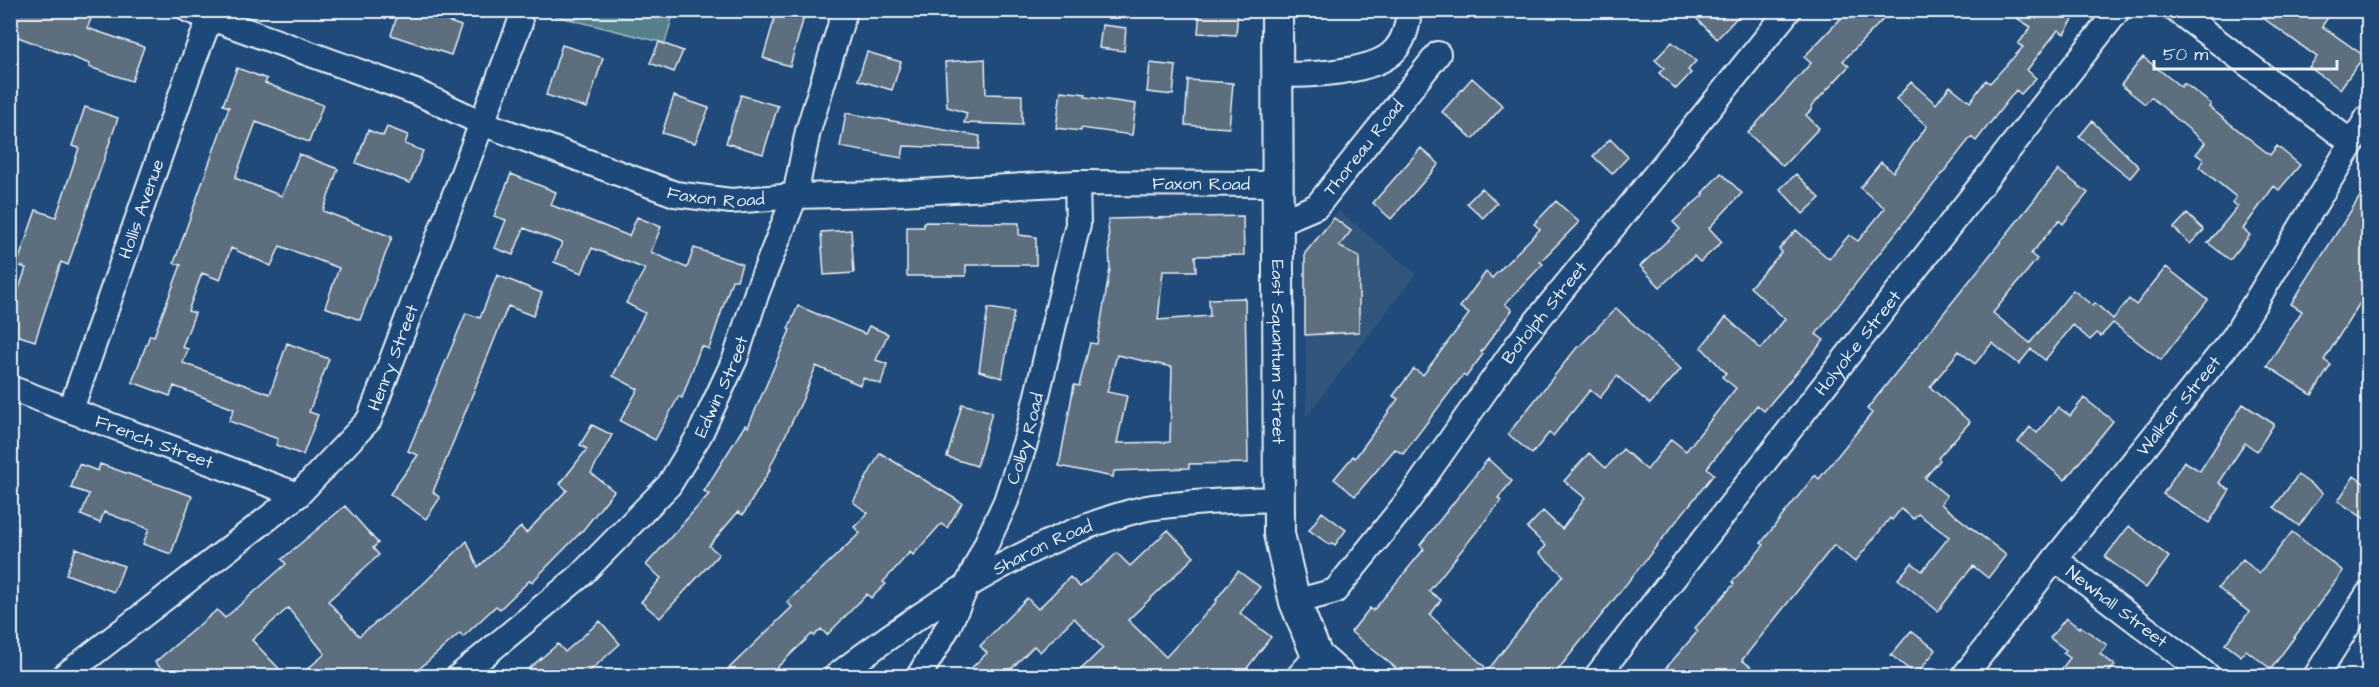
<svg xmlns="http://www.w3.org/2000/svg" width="2379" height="687" font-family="'Architects Daughter',sans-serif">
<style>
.built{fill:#32557b}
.green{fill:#558089;stroke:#9eb8c0;stroke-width:1.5}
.building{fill:#5d6e7e;stroke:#e8f1f8;stroke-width:1.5;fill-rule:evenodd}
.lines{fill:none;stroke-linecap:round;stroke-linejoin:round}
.minor-casing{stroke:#e8f1f8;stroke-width:28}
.major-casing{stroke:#e8f1f8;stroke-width:34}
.minor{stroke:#1f4a7a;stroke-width:24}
.major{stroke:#1f4a7a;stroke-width:30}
.labels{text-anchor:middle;stroke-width:4.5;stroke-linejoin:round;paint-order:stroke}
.street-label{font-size:18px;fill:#e8f1f8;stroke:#1f4a7a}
</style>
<rect width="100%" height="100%" fill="#1f4a7a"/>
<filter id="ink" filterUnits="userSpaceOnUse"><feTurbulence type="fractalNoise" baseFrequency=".0167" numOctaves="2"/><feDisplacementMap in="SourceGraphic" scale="12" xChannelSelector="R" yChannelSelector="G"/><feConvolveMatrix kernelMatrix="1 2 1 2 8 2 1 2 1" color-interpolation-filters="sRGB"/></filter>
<g filter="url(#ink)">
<path class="built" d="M1339 211 1416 274 1306 417 1305 253Z"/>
<path class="green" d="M536 11 674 10V11L665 43Z"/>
<path class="building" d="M13 10H68L91 19 87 28 144 47 132 81 89 67 90 64 10 34Z
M399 10H416L461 26 451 55 391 35Z
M777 10H806L790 66 763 58Z
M1200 10H1238L1236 35 1198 33Z
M1688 10H1744L1717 39Z
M1849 10H1892L1843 61 1849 66 1811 107 1812 109 1806 115 1819 128 1783 166 1748 133 1811 63 1804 57Z
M2004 10H2079L2064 34 2058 30 2027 70 2036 78 2021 94 2016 90 1976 141 1971 137 1816 334 1824 340 1764 411 1757 405 1707 468 1714 474 1553 676H1406L1351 632 1370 608 1373 611 1424 549 1420 545 1488 459 1512 481 1498 498 1501 501 1429 591 1441 600 1430 615 1488 670 1563 575 1539 553 1546 546 1527 528 1543 511 1562 529 1585 498 1564 481 1589 453 1606 468 1623 449 1647 470 1671 439 1686 451 1736 388 1722 377 1726 373 1701 347 1726 317 1761 349 1785 319 1750 287 1782 252 1779 249 1796 230 1829 259 1849 235 1858 241 1885 208 1860 188 1881 162 1893 172 1927 126 1896 99 1911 82 1936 104 1950 86 1970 102 1986 80 1990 83 2023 47 2018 44 2031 27Z
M2252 10H2333L2322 26 2364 56 2340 89 2309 67 2317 57Z
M1102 25 1126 28 1124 51 1099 48Z
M659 42 683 51 674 72 650 63Z
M1672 42 1696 61 1688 70 1691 73 1676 89 1659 73 1664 68 1655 60Z
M562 45 603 58 587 108 546 95Z
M867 52 901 62 892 90 858 80Z
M2143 57 2181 87 2184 83 2211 104 2209 107 2270 155 2277 146 2300 165 2279 190 2274 186 2243 229 2250 235 2230 260 2208 243 2238 206 2232 203 2236 197 2199 167 2204 160 2196 154 2205 143 2151 97 2145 104 2121 85Z
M985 59 986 94 1022 95V125L964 123 967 113 947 107 945 62Z
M1150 63 1176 66 1173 95 1147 92Z
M237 68 267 79 265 83 323 105 309 142 256 122 235 178 282 196 299 154 338 169 323 211 392 237 360 320 325 307 339 268 280 246 271 266 231 248 220 280 202 273 188 311 195 313 182 347 188 349 183 363 270 394 287 343 329 359 309 412 318 415 303 455 276 445 278 439 229 421 234 409 174 386 170 396 132 382 150 335 154 336 181 265 174 263 229 107 223 105Z
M1472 78 1503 106 1473 139 1442 112Z
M1188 80 1233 83 1229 128 1185 125Z
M1061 91 1086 94 1085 97 1136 104 1132 135 1081 128V131L1056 128Z
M741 95 778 106 763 154 726 143Z
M674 96 709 108 695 143 662 133Z
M85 107 118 118 68 265 61 262 35 341 10 333V316L26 268 17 265 36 210 56 217 79 148 72 146Z
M846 113 980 136 979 149 904 146 902 158 840 147Z
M2092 121 2139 167 2130 178 2079 137Z
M387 127 408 135 405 144 423 151 410 183 356 163 368 130 383 136Z
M1610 139 1628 157 1612 174 1593 156Z
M1421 148 1439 164 1391 219 1373 203Z
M2058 170 2088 193 2063 224 2059 220 2031 254 2037 259 1993 313 2030 343 2073 290 2093 306 2095 303 2113 319 2129 299 2136 305 2166 267 2208 300 2161 360 2113 323 2101 336 2097 333 2090 340 2073 325 2045 360 2031 349 2019 364 1992 343 1975 364 1959 351 1930 387 1970 422 1938 458 1940 460 1925 478 1947 496 1941 504 2006 555 1988 578 1973 566 1938 611 1898 579 1912 563 1922 571 1949 537 1918 514 1914 519 1901 509 1892 520 1890 518 1855 562 1834 545 1742 660 1763 676H1659L1698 631 1695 628 1734 584 1732 582 1764 545 1761 543 1815 475 1819 479 1872 413 1867 409Z
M1721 173 1742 193 1709 228 1722 242 1700 262 1694 256 1660 287 1640 266 1680 229 1673 222 1704 194 1702 193Z
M511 174 556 192 551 205 629 236 637 217 661 227 651 252 687 268 694 248 742 264 737 280H732L709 349 701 346 682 398 679 396 655 440 620 421 638 389 613 376 645 313 626 303 645 269 592 248 582 273 554 262 562 243 524 228 513 255 495 248 506 220 494 216Z
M1796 174 1820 198 1803 214 1780 189Z
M2368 184V290L2324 360 2331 365 2312 395 2267 366 2302 311 2291 304Z
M1482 188 1497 203 1483 218 1467 203Z
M1556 201 1579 222 1540 262 1543 264 1505 304 1512 310 1481 352 1483 354 1466 377 1463 375 1403 454 1395 449 1355 496 1334 479 1353 456 1355 458 1398 399 1393 396 1414 369 1423 375 1469 314 1460 307 1486 272 1492 278 1540 229 1534 224Z
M2187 214 2204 230 2190 244 2174 228Z
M1243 216 1244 255 1195 256 1196 271H1163L1158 320 1210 316 1209 299 1245 298 1248 463 1189 464V468L1114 471 1113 477 1059 466 1074 385 1079 386 1090 343 1097 344 1110 269 1108 219ZM1117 355 1172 367 1170 442 1117 443 1127 396 1107 392Z
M1334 218 1351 231 1339 246 1359 257V332L1305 335V253Z
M924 222 1019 223V235L1036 237V265H966V276H907V227H924Z
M851 230 854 273 824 275 821 232Z
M497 275 542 293 533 316 508 306 433 492 440 498 426 519 390 494 418 455 408 451 466 313 480 318Z
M798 306 865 334 869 326 888 334 876 360 887 364 881 384 863 378 860 385 816 366 802 401 769 469 770 470 743 515 738 512 709 546 719 554 660 618 641 602 661 578 646 565 709 494 704 491 745 425 748 427 790 330 788 329Z
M988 308 1014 312 1002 378 979 371Z
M1616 308 1681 369 1650 404 1617 376 1600 398 1590 390 1553 436 1549 433 1532 454 1508 434 1578 346 1579 347Z
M2084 398 2113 421 2065 480 2018 442 2030 427 2037 433 2058 407 2070 416Z
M962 404 992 412 977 466 947 457Z
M2243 404 2274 424 2257 451 2245 443 2219 483 2230 490 2209 523 2163 494 2184 461 2200 471Z
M592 425 612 435 591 473 614 491 583 530 532 582 530 580 500 609 496 606 463 637 460 633 411 676H299L325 654 288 608 252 640 286 676H168L155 662 217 610 225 618 286 564 282 559 345 506 378 543 373 548 379 555 328 601 359 636 422 585 467 541 478 567 521 527 526 533 567 490 560 484 587 449 580 445Z
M880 453 962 503 947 528 941 524 913 555 910 552 883 582 886 584 871 598 867 594 827 635 821 629 814 636 812 634 768 676H721L789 610 792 607 787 602 860 533 854 527 868 513 853 502Z
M79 464 98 471 100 464 192 496 171 554 143 544 149 529 104 512 100 523 81 515 89 494 71 488Z
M2298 475 2323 493 2299 526 2274 507Z
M2354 476 2368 486V521L2338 501Z
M1322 512 1346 530 1335 545 1332 543 1330 545 1309 530Z
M2129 526 2169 557 2146 588 2105 557Z
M1168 530 1194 557 1128 620 1166 657 1217 601 1216 600 1238 571 1260 587 1240 613 1271 637 1241 676H1127L1117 667 1108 676H1074L1103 648 1074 618 1040 652 1034 646 1004 676H963L987 653 980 646 1027 598 1038 609 1070 577 1080 587 1117 553 1130 566Z
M2292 532 2343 571 2271 669 2246 650 2241 656 2225 644 2249 612 2218 588 2243 559 2259 574Z
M76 548 124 566 114 592 66 574Z
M2066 618 2079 628 2080 626 2107 645 2100 654 2115 665 2106 676H2056L2070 658 2063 653 2066 650 2050 638Z
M600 621 620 644 584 676H520L558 644 565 652Z
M1911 631 1936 650 1916 675 1891 655Z"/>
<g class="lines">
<defs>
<g id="minor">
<path id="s1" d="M189 10 418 93 482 123 675 194 731 201 795 196 882 194 1077 183 1277 184"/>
<path d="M2176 10 2352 143"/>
<path d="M1277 74C1306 76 1376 73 1395 50 1404 40 1408 24 1409 10"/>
<path id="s2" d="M1277 223 1317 206 1438 54"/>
<path id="s3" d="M10 388 298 495"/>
<path id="s4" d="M71 409 188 75 213 10"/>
<path id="s5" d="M2055 559 2208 676"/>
<path id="s6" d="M1295 602 1335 591 1407 502 1518 344 1789 10"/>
<path id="s7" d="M64 676 298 495 369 420 520 23"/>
<path id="s8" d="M459 676 580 576 669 485 700 434 735 359 757 292 795 196 808 131 845 10"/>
<path id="s9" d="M836 676C922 610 1040 532 1147 508 1159 506 1171 505 1183 504 1215 501 1247 500 1279 499"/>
<path id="s10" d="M919 676 948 627 1006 501 1027 437 1078 224 1077 183"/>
<path d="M1299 676 1317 656"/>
<path id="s11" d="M1597 676 2118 10"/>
<path id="s12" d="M1964 676 2055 559 2234 337 2368 117"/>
<path d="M2316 676 2368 594"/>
</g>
<g id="major">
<path id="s13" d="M1277 10 1279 534 1295 602 1317 656 1340 676"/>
</g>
</defs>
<use href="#minor" class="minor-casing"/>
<use href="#major" class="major-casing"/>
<use href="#minor" class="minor"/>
<use href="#major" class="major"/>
</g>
</g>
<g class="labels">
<g class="street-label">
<text dy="6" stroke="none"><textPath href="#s2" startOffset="118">Thoreau Road</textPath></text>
<text dy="6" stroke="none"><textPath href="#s1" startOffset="1047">Faxon Road</textPath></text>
<text dy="6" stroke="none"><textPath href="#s1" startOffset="561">Faxon Road</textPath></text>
<text dy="6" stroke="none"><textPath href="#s4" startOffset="212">Hollis Avenue</textPath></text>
<text dy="6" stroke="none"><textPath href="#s6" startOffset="390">Botolph Street</textPath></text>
<text dy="6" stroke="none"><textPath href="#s11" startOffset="423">Holyoke Street</textPath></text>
<text dy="6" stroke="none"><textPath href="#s13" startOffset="342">East Squantum Street</textPath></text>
<text dy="6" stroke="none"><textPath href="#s7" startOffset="466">Henry Street</textPath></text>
<text dy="6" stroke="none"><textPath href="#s8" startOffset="396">Edwin Street</textPath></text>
<text dy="6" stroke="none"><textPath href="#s12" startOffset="345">Walker Street</textPath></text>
<text dy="6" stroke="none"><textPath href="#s10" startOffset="261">Colby Road</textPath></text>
<text dy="6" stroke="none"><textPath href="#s3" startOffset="154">French Street</textPath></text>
<text dy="6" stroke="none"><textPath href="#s9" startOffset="244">Sharon Road</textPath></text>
<text dy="6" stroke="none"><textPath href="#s5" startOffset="78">Newhall Street</textPath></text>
</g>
</g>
<rect width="2379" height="687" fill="none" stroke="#1f4a7a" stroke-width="36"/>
<rect x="18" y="18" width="2343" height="651" fill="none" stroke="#e8f1f8" stroke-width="2" filter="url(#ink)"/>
<path d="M2154 60v9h183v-9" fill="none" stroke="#e8f1f8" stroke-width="3"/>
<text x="2163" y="60" font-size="18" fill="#e8f1f8" stroke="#1f4a7a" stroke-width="4.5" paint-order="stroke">50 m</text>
</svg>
